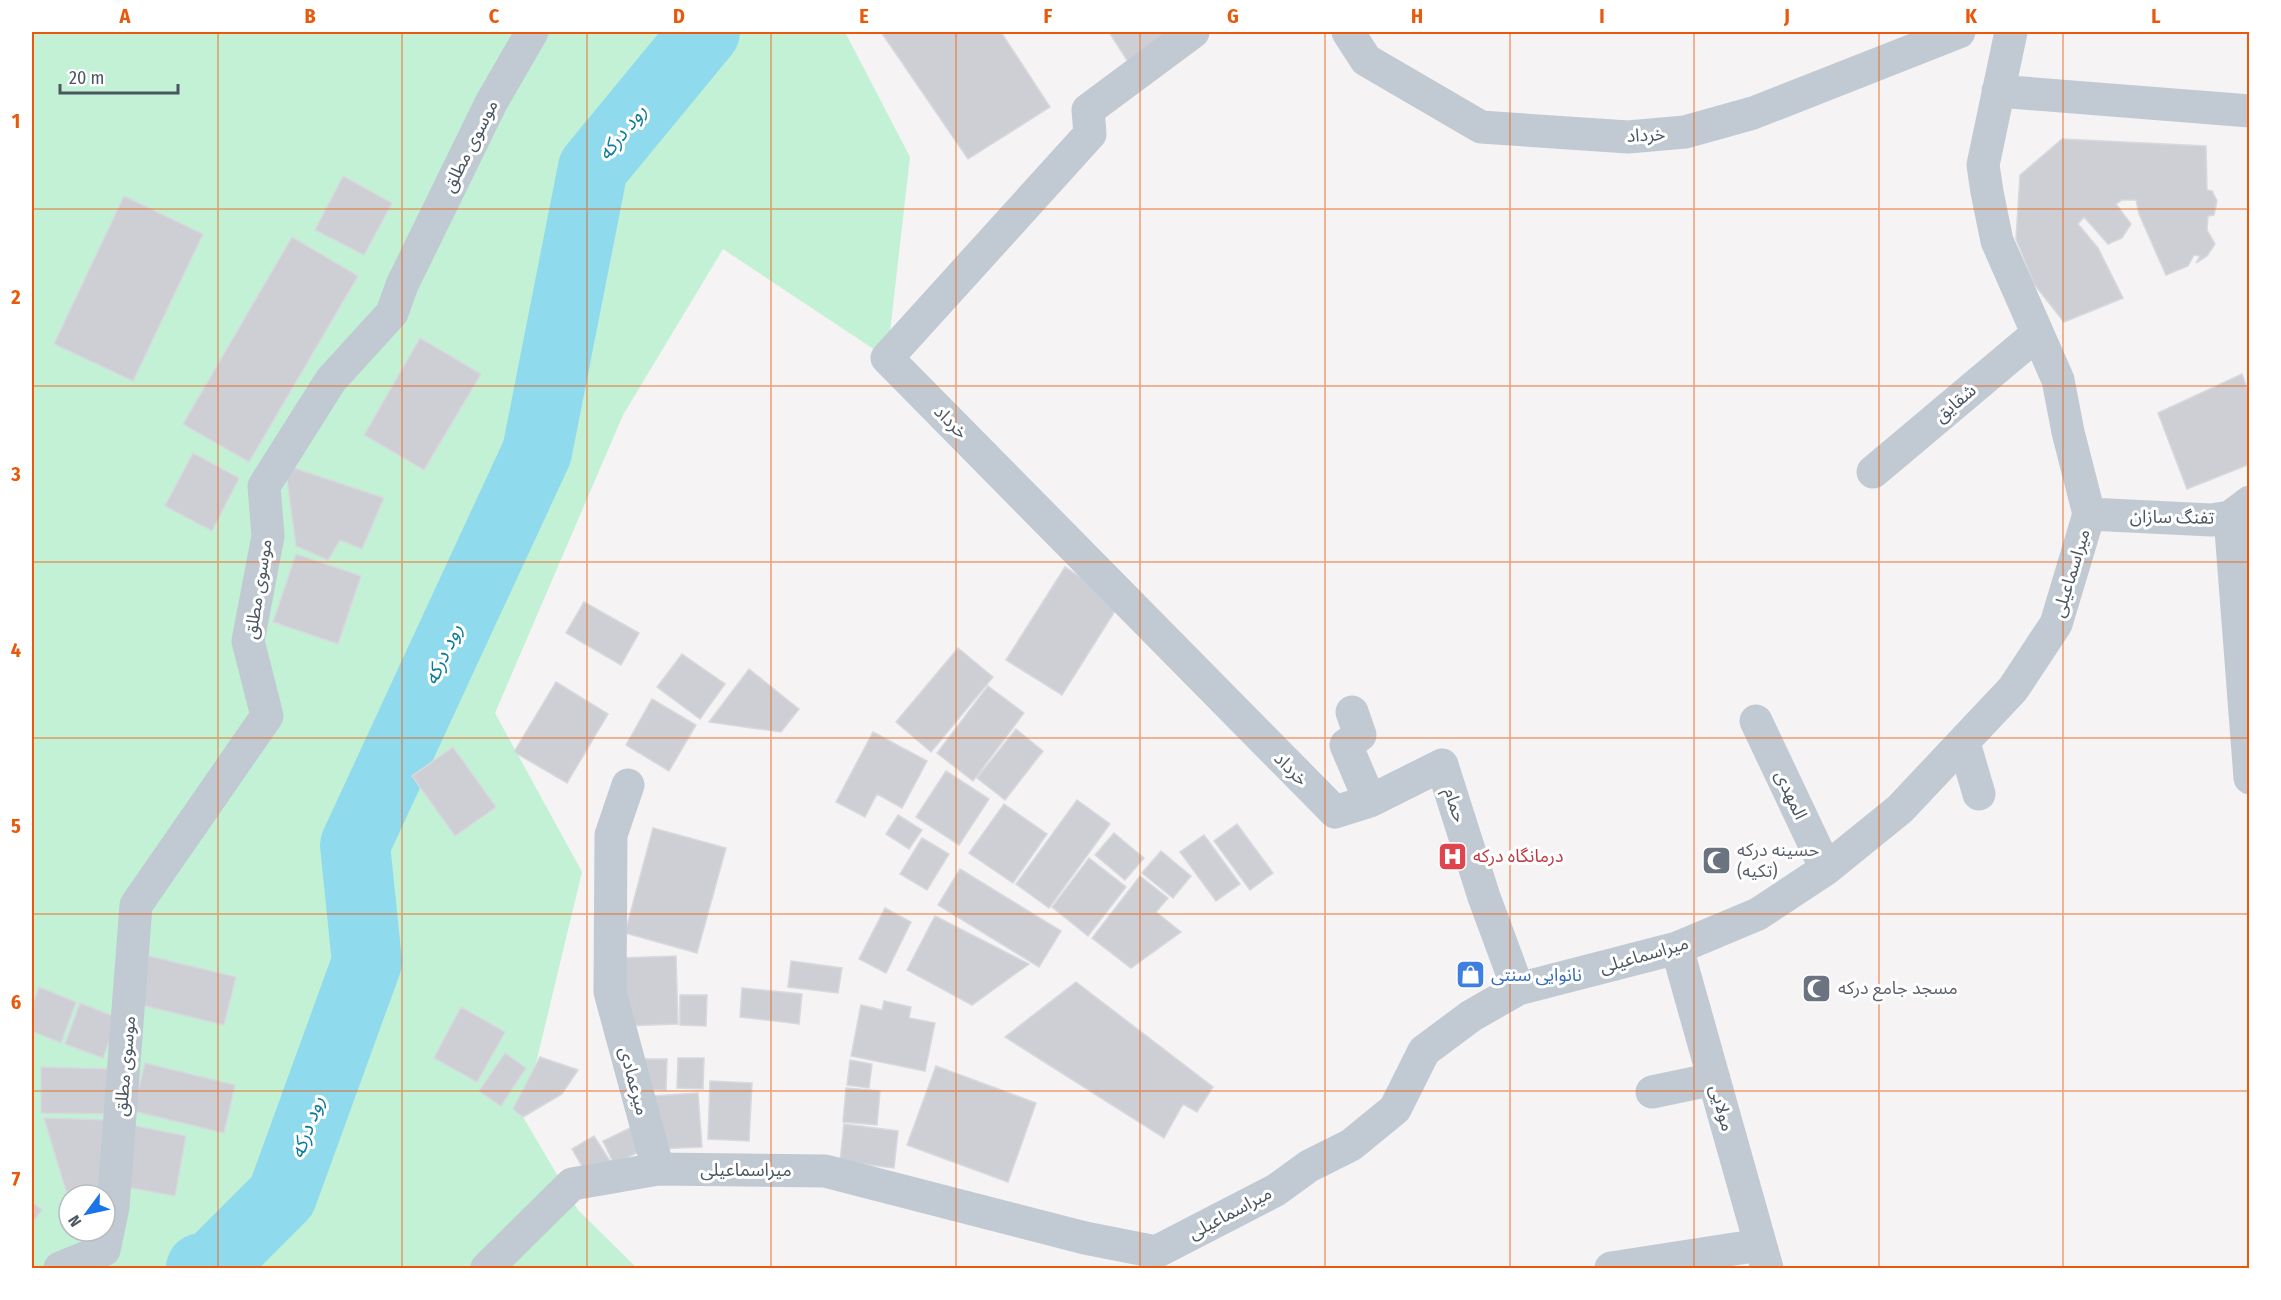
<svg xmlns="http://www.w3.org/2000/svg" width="2281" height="1300" font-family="'Fira Sans Condensed','Noto Sans Arabic',sans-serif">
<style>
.green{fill:#c3f1d5;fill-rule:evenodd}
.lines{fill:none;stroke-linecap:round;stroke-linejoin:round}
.river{stroke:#90daee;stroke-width:70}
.building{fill:#cdcfd5;stroke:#d7d9de;stroke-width:1.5}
.minor{stroke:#c1cad2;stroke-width:33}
.grid{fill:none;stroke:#e8590c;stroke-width:1.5;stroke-opacity:0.55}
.labels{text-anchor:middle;stroke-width:6;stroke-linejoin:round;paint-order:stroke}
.street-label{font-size:18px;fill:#4a5661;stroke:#fff}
.worship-label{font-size:18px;fill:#5b616d;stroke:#fff;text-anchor:start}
.health-label{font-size:18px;fill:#be3a42;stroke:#fff;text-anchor:start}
.shop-label{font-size:18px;fill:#366cbe;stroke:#fff;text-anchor:start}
.water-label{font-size:20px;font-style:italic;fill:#0c7c9b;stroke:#fff}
.neatline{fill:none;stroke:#e8590c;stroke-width:2}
.grid-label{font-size:20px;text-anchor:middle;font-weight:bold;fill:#e8590c}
</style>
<rect width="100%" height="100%" fill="#f5f3f3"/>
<path class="green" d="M32 32H845L910 157 887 358 723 249 623 415 495 713 582 872 523 1117 578 1210 637 1268H32ZM69 1195H105V1231H69Z"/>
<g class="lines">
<path class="river" d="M201 1268 211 1267 282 1196 367 962 355 845 537 452 593 168 705 32"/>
</g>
<path class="building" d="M881 32H1001L1050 107 968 159Z
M1109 32H1183L1130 65Z
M2062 139 2206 146 2207 190 2212 191 2217 201 2214 215 2208 216 2207 230 2215 244 2207 256 2196 263 2200 256 2194 255 2188 266 2166 275 2139 214 2136 200H2122L2116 204 2131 224 2122 238 2108 244 2084 217 2078 224 2098 248 2123 298 2064 322 2034 284 2016 239 2020 175Z
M343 176 392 203 364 255 315 230Z
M124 196 203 234 133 381 54 344Z
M292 237 358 276 249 462 183 424Z
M420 338 481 374 424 470 364 435Z
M2242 374 2250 397V464L2187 489 2158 413Z
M193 453 239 478 212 531 165 506Z
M285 465 384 498 362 549 340 540 328 560 296 546Z
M296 554 361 576 338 644 273 622Z
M1065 567 1120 603 1062 695 1006 660Z
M584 602 639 633 621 665 566 633Z
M958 648 993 677 931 752 896 722Z
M682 654 725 684 700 719 657 687Z
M749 669 799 709 781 732 709 722Z
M556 682 608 714 567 783 514 752Z
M988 686 1024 713 973 781 937 753Z
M652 699 696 725 669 771 626 745Z
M1016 729 1043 751 1005 800 977 778Z
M873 732 927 761 902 808 877 794 865 817 836 802Z
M453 747 496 807 455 836 412 776Z
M946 771 989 799 959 845 916 817Z
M1077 800 1110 824 1049 908 1016 884Z
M1004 804 1047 834 1013 883 969 853Z
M898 815 922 830 909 849 886 834Z
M1237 824 1273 873 1250 890 1214 841Z
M653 828 726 848 697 953 625 933Z
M1114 833 1144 858 1125 880 1095 855Z
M1204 835 1240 884 1216 901 1180 852Z
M922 838 949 854 927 890 900 874Z
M1161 851 1191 876 1173 898 1142 873Z
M1089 858 1126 887 1088 936 1052 907Z
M960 869 1061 931 1039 967 938 905Z
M1140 876 1168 898 1156 912 1181 932 1131 968 1092 938Z
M885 908 911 922 886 973 859 959Z
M935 916 1029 964 972 1005 907 970Z
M145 955 236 977 224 1025 133 1003Z
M676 956 678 1024 624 1026 622 958Z
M791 961 842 968 838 993 788 987Z
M1076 982 1213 1087 1197 1112 1183 1104 1164 1138 1005 1037Z
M39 987 76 1002 61 1043 32 1031V1006Z
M742 988 802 994 799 1024 740 1017Z
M680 995H707L706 1026 680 1025Z
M884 1001 911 1007 909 1018 935 1023 925 1071 851 1056 861 1005 882 1010Z
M80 1003 118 1018 103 1058 65 1044Z
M461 1007 505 1032 477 1082 434 1058Z
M505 1053 526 1068 501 1106 479 1091Z
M540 1057 578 1070 562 1094 523 1117 513 1109Z
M678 1058H704L703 1089 677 1088Z
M641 1059H667L666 1090 640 1089Z
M850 1060 872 1064 869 1088 847 1085Z
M145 1063 235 1085 224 1133 133 1111Z
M936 1066 1036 1103 1008 1182 907 1145Z
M41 1067 114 1069 113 1114 41 1113Z
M710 1081 752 1083 749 1141 708 1139Z
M846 1088 880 1091 877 1125 843 1122Z
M698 1093 702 1147 657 1149 653 1096Z
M44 1118 110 1120 108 1193 66 1191Z
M844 1124 898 1131 894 1168 840 1161Z
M131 1125 186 1136 175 1196 120 1186Z
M634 1126 645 1149 614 1164 603 1141Z
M594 1136 610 1161 587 1175 572 1149Z
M32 1202 42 1210 32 1223Z"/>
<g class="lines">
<path class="minor" d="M1193 32 1088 110 1090 134 887 358 1335 812 1370 801 1442 765 1484 897 1518 989
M1348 32 1366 60 1481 127 1628 137 1685 132 1753 113 1959 32
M1998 91 2250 111
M1873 472 2036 335
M2089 514 2211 520 2230 517 2250 502
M2230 517 2250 778
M1352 712 1360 735 1346 745 1370 801
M1756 721 1826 869
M1964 743 1979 794
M628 785 611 835 610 992 658 1169
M1677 948 1767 1268
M1652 1092 1714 1079
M60 1268 104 1250 113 1207 136 905 267 716 248 641 268 536 264 486 331 380 392 313 402 285 491 103 532 32
M487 1268 572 1184 658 1169 825 1171 1085 1238 1156 1252 1276 1190 1309 1166 1351 1145 1395 1109 1424 1051 1471 1016 1518 989 1677 948 1758 914 1826 869 1900 809 2013 689 2056 624 2089 514 2068 432 2058 380 1997 241 1987 192 1983 165 2011 32
M1611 1268 1760 1245"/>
</g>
<path class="grid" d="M218 32V1268M402 32V1268M587 32V1268M771 32V1268M956 32V1268M1140 32V1268M1325 32V1268M1510 32V1268M1694 32V1268M1879 32V1268M2063 32V1268M32 209H2250M32 386H2250M32 562H2250M32 738H2250M32 914H2250M32 1091H2250"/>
<defs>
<symbol id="hospital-square" viewBox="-11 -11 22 22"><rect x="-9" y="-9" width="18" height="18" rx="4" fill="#e0444e" stroke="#fff"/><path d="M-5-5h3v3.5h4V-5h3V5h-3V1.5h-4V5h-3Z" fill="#fff"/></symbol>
<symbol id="mosque-square" viewBox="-11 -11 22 22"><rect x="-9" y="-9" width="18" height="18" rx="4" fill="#6b7280" stroke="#fff"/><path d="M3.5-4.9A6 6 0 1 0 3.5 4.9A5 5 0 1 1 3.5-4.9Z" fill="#fff"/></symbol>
<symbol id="shop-square" viewBox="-11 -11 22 22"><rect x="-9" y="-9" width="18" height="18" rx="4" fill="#3f7fe0" stroke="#fff"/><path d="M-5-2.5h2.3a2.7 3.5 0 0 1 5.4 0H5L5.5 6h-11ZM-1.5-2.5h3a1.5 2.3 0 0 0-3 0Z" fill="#fff"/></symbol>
</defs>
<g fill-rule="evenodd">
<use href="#hospital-square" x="1436" y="840" width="33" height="33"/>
<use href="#mosque-square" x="1700" y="844" width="33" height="33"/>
<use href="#shop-square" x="1454" y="958" width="33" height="33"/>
<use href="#mosque-square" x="1800" y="972" width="33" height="33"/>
</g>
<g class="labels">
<g class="street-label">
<text transform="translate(1646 135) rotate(-3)" y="6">خرداد</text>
<text transform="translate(470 146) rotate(-63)" y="6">موسوی مطلق</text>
<text transform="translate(1955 403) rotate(-40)" y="6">شقایق</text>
<text transform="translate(951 422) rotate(45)" y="6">خرداد</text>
<text transform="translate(2172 517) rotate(1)" y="6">تفنگ سازان</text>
<text transform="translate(2071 573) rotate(-73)" y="6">میراسماعیلی</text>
<text transform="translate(258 589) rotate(-81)" y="6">موسوی مطلق</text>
<text transform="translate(1291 769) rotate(45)" y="6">خرداد</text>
<text transform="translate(1791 795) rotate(65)" y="6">المهدی</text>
<text transform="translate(1455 805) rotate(72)" y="6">حمام</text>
<text transform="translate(1644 955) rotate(-16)" y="6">میراسماعیلی</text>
<text transform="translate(125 1066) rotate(-85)" y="6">موسوی مطلق</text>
<text transform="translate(634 1081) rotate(75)" y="6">میرعمادی</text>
<text transform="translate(1722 1108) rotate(74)" y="6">مولایی</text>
<text x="746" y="1176">میراسماعیلی</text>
<text transform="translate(1230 1213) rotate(-28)" y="6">میراسماعیلی</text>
</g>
<g class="worship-label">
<text x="1737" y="856">حسینه درکه<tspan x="1737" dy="21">(تکیه)</tspan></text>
<text x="1838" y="994">مسجد جامع درکه</text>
</g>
<g class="health-label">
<text x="1473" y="862">درمانگاه درکه</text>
</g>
<g class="shop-label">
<text x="1491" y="981">نانوایی سنتی</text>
</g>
<g class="water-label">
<text transform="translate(622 132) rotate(-51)" y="7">رود درکه</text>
<text transform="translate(443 654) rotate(-65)" y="7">رود درکه</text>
<text transform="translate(307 1127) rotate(-70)" y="7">رود درکه</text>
</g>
</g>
<rect width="2281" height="1300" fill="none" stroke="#ffffff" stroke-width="66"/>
<g transform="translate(87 1213) rotate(237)"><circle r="28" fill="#ffffff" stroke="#b7bbc0" stroke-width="1.5"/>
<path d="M0-4.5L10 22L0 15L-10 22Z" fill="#1a73e8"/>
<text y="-9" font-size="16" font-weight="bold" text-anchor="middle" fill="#4a5661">N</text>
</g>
<path d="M60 84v9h118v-9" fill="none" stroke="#4a5661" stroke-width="3"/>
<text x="69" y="84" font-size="18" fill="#4a5661" stroke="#ffffff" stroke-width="4.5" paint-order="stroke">20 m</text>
<rect x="33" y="33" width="2215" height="1234" class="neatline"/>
<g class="grid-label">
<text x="125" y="23">A</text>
<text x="310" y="23">B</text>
<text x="494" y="23">C</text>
<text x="679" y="23">D</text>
<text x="864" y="23">E</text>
<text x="1048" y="23">F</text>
<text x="1233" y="23">G</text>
<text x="1417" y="23">H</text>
<text x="1602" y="23">I</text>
<text x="1787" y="23">J</text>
<text x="1971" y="23">K</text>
<text x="2156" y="23">L</text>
<text x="16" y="128">1</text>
<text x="16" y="304">2</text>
<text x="16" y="481">3</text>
<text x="16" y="657">4</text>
<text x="16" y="833">5</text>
<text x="16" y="1009">6</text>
<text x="16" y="1186">7</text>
</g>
</svg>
